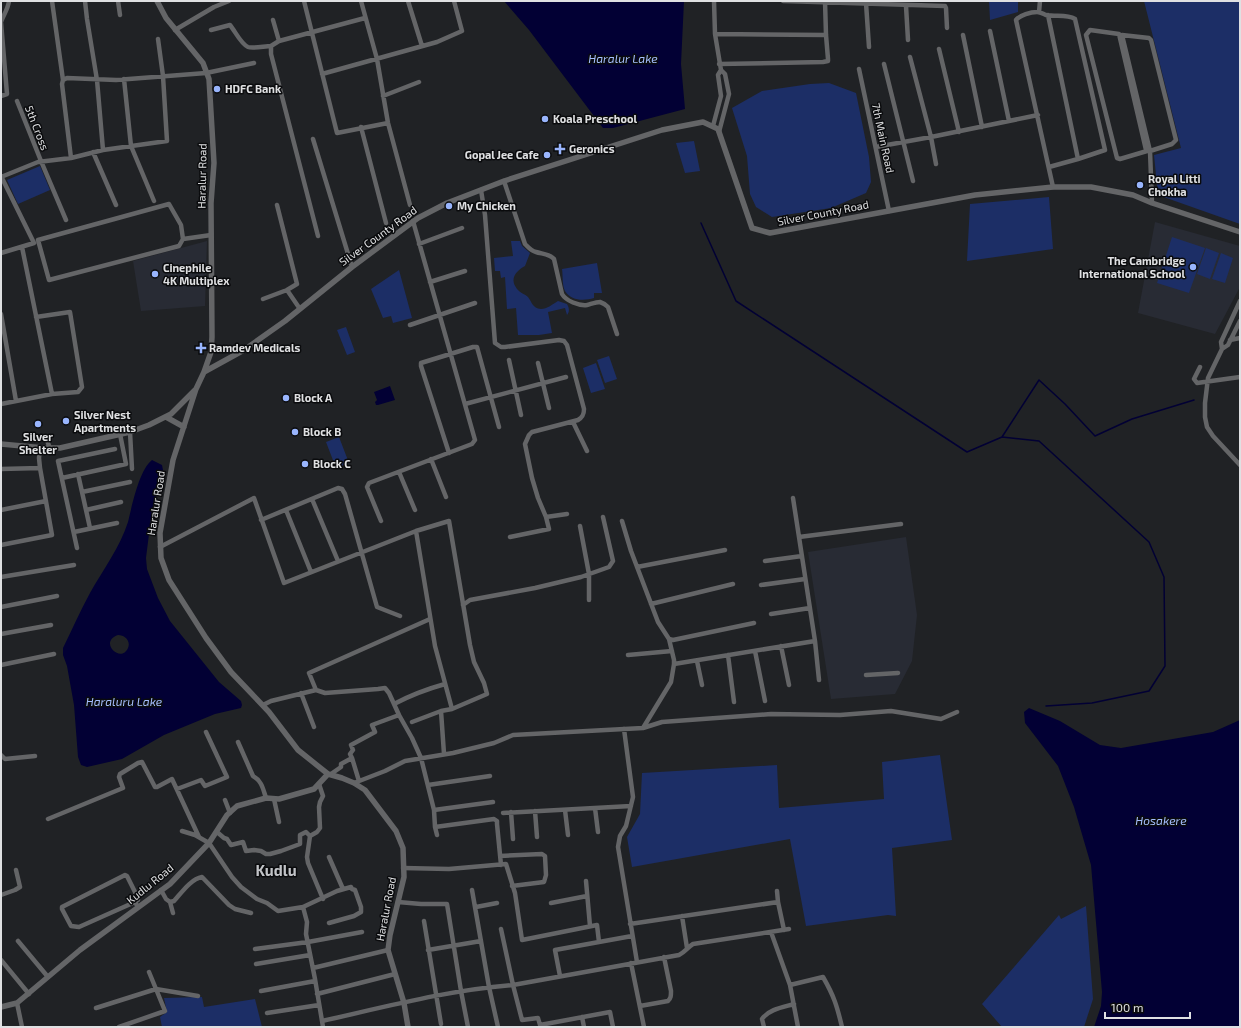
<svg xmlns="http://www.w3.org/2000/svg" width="1241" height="1028" font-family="'Exo 2',sans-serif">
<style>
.built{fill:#282b34}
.green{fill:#1c2e66}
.water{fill:#020034;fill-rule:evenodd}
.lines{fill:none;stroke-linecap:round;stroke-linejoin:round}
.stream{stroke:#020034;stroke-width:1.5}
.minor{stroke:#646567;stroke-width:4.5}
.tertiary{stroke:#646567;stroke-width:5.5}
.poi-dot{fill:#99b5fd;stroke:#0a0b0d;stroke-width:1.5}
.labels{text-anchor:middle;stroke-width:3;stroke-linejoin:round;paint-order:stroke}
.poi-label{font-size:11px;font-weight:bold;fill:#dfe0e2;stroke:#0a0b0d;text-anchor:start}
.street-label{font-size:11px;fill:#dfe0e2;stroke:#0a0b0d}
.water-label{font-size:12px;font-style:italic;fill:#a4bdfd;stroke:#0a0b0d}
.district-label{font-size:15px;font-weight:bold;fill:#c2c4c8;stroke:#0a0b0d}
</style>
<rect width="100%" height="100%" fill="#202225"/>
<path class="built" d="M1155 222 1240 246V287L1215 334 1138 313Z
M207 241 205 306 141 311 133 261Z
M906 537 917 615 912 661 895 694 831 699 808 552Z"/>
<path class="green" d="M989 1H1018V12L990 20Z
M1144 1H1240V224L1158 195 1154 155 1181 148Z
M829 83 856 93 869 157 871 182 866 193 831 208 772 217 756 207 750 194 747 156 732 108 762 91 810 84Z
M694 141 700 171 685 173 676 143Z
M40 166 50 190 18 204 7 180Z
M1049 197 1053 249 967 261 970 204Z
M1172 237 1205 248 1189 293 1157 283Z
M511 241H520L522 246 530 253 525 266C516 271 509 279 517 289 520 293 525 294 528 297 532 302 532 308 541 309 547 309 553 304 558 301L567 304C569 308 570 311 567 315L565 308 548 312 552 333 539 335H518L516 308 507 309 505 277 501 278 500 271H495L494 258 513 256Z
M1206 248 1219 253 1210 279 1197 274Z
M1221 253 1233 258 1225 283 1212 279Z
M597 263 602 293H594V298C584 301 571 301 565 291 562 285 563 275 562 269Z
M399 270 412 318 393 323 391 316 383 318 371 289Z
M346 327 355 352 347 355 337 330Z
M609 356 617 379 605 383 597 360Z
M596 363 605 389 591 393 583 368Z
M339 437 349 463 336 468 326 442Z
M940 755 952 840 892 848 896 916 888 915 806 926 790 839 632 867 627 837 640 814 642 773 777 765 779 808 884 799 882 762Z
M1086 906 1093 999 1084 1027H1002L982 1004 1059 915 1061 919Z
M202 997 204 1007 255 999 262 1027H162L160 1017 167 1012 164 998Z"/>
<path class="water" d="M504 1H684L681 64 685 109 613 128H603L529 30Z
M390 386 395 400 378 405H376L375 402 377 400 374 392Z
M152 460 162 465 163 470 152 510 146 558 147 569 158 598 170 621 219 682 241 701 242 705 241 708 215 714 164 735 122 759 87 767 81 765 78 757 74 705 67 666 63 655V648C72 630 80 611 90 593 103 570 120 547 128 522 132 506 139 470 152 460ZM118 635C125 635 131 641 128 648 121 664 98 642 118 635Z
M1029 708 1060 721 1100 745 1121 748 1213 732 1240 720V1027H1094L1101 1006 1102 992 1091 865 1074 807 1058 766 1025 723 1024 712Z"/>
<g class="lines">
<path class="stream" d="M701 223 736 301 967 452 1002 437 1039 380 1065 404 1095 436 1132 419 1194 400
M1002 437 1039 441 1149 542 1164 577 1165 666 1149 691 1092 703 1046 706"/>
<path class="minor" d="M52 1 63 80
M85 1 87 19 97 80 103 150
M118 1 120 15
M304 1 337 133 388 123
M361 1 377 59 388 123 410 205
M408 1 422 46
M783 1 945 6 946 8 947 28
M866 3 869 47
M906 6 908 40
M1039 12 1040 1
M1048 15 1078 159
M273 20 279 41
M175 30 214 7 229 1
M211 30 230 25C235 31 241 44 248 47 253 49 265 46 271 46
M990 31 1009 121
M715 34 826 35
M963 35 982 127
M939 49 959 132
M910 57 931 137 936 164
M719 64 823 62 828 61V59L826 35 825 1
M884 64 913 181
M859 69 889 211
M322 74 437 42 462 31 454 1
M124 79 131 146 154 201
M1 96 7 94 1 22C4 14 8 9 9 1
M383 96 419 82
M17 101 41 161 66 220
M713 126 721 96 718 75 721 70 715 34 714 1
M361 127 386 223
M719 132 729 94 725 74 721 70
M313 139 352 267
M876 147 931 137 1038 115
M1146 150 1119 34 1090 30 1086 35 1117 158 1120 159 1147 151
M1150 151 1172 144 1176 140 1151 40 1149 38 1122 35 1150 151 1152 203
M93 152 116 205
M71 158 103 150 167 141 163 76 158 39
M1049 167 1078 159 1105 150 1075 19C1067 14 1056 17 1046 15 1043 14 1041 12 1037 12 1031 12 1020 15 1016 20L1053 187
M1 176 34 243 1 253
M1 177 38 162 71 158 62 84 63 80 67 78 116 80 206 73 254 63
M504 181 525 244C528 247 531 251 536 252 542 254 550 254 554 259L562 294C566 301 579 306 587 305 591 304 596 302 600 302 603 303 606 305 608 307L617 334
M481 190 485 215 495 343 501 347H505L559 340 564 341 567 345 584 409C584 414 583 417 578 420L536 431 532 432 529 435 525 444 532 478 538 498 546 517 549 529 510 537
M277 205 297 284 287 290 300 309
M318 236 271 54V46L279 41 365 18
M183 239 179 246 49 280 38 240 169 204 181 225 183 239 211 235
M419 244 462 228
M22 247 52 394
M430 282 465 271
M263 299 287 290
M1 314 16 401
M1240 321 1228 345 1222 349 1208 378 1205 403V417L1207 427 1213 436 1240 465
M410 325 475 303
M1230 340 1240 338
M1222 349 1221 342 1240 301
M509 360 521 415
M538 363 549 408
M1200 367 1194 379 1197 383 1240 377
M1 404 52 394 78 392 82 387 70 312 36 317
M465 404 566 377
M573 422 587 451
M130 432 132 469
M46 437 50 449
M449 453 421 366V363L473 347H477L499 427
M431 459 446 497
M1 469 40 468
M399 472 415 510
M78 474 90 528
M62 478 126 464 120 434
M82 492 130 482
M312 499 338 561
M1 510 46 501
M86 510 121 502
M286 510 311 572
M546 517 567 514
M261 520 338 488 342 489 345 494 377 607 400 616
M381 521 367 487 369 483 472 444 475 440 413 221
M622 521 631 551 658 622 669 639 674 660V664
M580 526 589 574V600
M74 532 117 523
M799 537 901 524
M1 545 52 535 40 468 39 458 40 448
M160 547 254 498 284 583 416 531 435 646 452 709 487 694 484 683 474 662 470 645 449 521 416 531
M77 548 58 461 115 449
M765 561 802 556
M637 567 725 550
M1 577 74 565
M761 585 805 579
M651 604 733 584
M463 605 470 600 535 588 581 577 609 567 613 561 603 517
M1 607 57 596
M771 614 810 608
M1 634 51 625
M669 639 673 640 754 623
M815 641 819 680
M781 646 789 685
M755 651 765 701
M628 655 672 651
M728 655 734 702
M697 661 702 685
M1 665 54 654
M866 675 898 673
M316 690 325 693 378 689 385 688 389 693 399 715 372 725 375 732 351 745 353 750 350 754 352 758 341 764V767L331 774
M301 693 314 727
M394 704C411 695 427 689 445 684
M263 705 271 701 316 690 309 673 430 619
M399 715 412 738 421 758 434 810 435 827 494 819 497 821V824L501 865
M412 722 441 711
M643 728 671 682 674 664 815 641 793 498
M624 729 633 797 626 826 620 836 618 847 637 962
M238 742 253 776C262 781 263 789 266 798
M444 754 441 711 452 709
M1 755 5 759 35 756
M352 758 359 781
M354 783 385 771 405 761 453 753 494 743 513 735 643 728 662 722 771 714 840 715 891 711 941 719 957 712
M319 784 323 796 320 802 319 807 320 828 317 832 310 836 307 857 308 863 323 899
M428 785 490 776
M177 789 201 780 205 786 227 777 206 732
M274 799 279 822
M225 800 230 813
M595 808 598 832
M434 810 493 802
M565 810 568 835
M535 811 537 837
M511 812 513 839
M503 813 631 806
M48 819 123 788 119 777 120 774 138 763 142 762 155 787H157L172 779 199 837
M435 827 437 835
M182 831 195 835 209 843 232 877 241 887 257 899 267 903 278 911 303 907 337 891 351 887 352 889 355 890 361 907V912L354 916 329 923
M217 832 224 838 227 839 231 845 243 842 246 851 254 850 261 851 266 854H270L281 851 300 844V835L306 832 310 836
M500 856 542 854 545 856 546 875 544 882 512 886
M329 857 343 889
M403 868 449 869 506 864 515 893 522 940 597 925 599 942
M586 881 590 926
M161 890 166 899 170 902 174 901C182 892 191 879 202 877L229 905 235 909 251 913
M472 890 489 987 498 1027
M777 891 778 902
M1 895 15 890 20 887 16 870
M135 902 138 900V898L127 876 125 875 62 907V909L71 926 79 927 135 902 138 907
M170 902 173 913
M398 902 421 904H447L461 991 468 1027
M551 903 587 896
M303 907 307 922 306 934 315 979 323 1027
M476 907 497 903
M682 916 687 948
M424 921 441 1024
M630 924 778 902 784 930
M501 929 513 985 522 1020 538 1018 540 1025 610 1012 613 1027
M771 932 790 985 798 1027
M18 941 48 977
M255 949 308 942 362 932
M428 950 481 941
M1 960 29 994
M631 963 644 1027
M256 964 310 955
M313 968 388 950
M149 972 156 989 198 996
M560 976 555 950 632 936
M790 985 823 977C834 996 837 1006 842 1027
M261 991 315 981
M317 994 395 974
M17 1003 22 1027
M640 1006 668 1001C671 998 671 996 671 991L664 957
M96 1008 156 989 165 1011 119 1027
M267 1013 319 1005
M582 1017 584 1027
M322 1021C385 1007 448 990 513 985L679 955C685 952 688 947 693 944L789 929
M764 1027 762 1019C769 1009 784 1007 794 1004"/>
<path class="tertiary" d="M157 1 166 18 203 63 209 79 214 163 211 203 212 337 211 352 204 372 196 389 173 460 160 533 161 558 169 580 206 638 231 672 269 712 298 750 328 774 342 778 354 783 365 790 396 831 403 848 404 877 390 935 388 950 404 1003 408 1027
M204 372 244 350 285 321 352 267 418 218 447 203 504 181 662 130 703 122 718 129 752 228 770 233 975 195 1053 187H1091L1133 195 1152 203 1240 232
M166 417 184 427
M1 444 44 448H60L130 432 149 425 171 414 195 390
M1 1007 17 1003 80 950 170 884 209 843 227 815 237 806 266 798 279 799 314 789 328 774"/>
</g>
<g class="poi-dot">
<circle cx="217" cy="89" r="4"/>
<circle cx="545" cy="119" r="4"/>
<path d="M558 143h4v4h4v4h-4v4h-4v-4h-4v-4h4z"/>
<circle cx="547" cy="155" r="4"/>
<circle cx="1140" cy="185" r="4"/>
<circle cx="449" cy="206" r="4"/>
<circle cx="1193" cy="267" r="4"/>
<circle cx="155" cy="274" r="4"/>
<path d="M199 342h4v4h4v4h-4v4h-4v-4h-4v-4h4z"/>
<circle cx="286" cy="398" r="4"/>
<circle cx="66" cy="421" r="4"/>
<circle cx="38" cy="424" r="4"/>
<circle cx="295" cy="432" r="4"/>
<circle cx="305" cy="464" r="4"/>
</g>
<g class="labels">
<g class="poi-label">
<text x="225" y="93">HDFC Bank</text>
<text x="553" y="123">Koala Preschool</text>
<text x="569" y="153">Geronics</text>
<text x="539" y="159" text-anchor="end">Gopal Jee Cafe</text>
<text x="1148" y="183">Royal Litti<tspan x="1148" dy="13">Chokha</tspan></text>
<text x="457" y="210">My Chicken</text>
<text x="1185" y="265" text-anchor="end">The Cambridge<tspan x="1185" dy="13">International School</tspan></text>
<text x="163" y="272">Cinephile<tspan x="163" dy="13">4K Multiplex</tspan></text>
<text x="209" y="352">Ramdev Medicals</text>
<text x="294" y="402">Block A</text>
<text x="74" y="419">Silver Nest<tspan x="74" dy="13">Apartments</tspan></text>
<text x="303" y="436">Block B</text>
<text x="38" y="441" text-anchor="middle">Silver<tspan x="38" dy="13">Shelter</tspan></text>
<text x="313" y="468">Block C</text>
</g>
<g class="street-label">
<text transform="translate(37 128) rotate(69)" y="4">5th Cross</text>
<text transform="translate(883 138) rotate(78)" y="4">7th Main Road</text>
<text transform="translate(202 176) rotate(-89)" y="4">Haralur Road</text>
<text transform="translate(823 213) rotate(-11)" y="4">Silver County Road</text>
<text transform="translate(378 236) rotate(-36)" y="4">Silver County Road</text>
<text transform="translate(156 503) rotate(-81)" y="4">Haralur Road</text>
<text transform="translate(150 884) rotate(-39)" y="4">Kudlu Road</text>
<text transform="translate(386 909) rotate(-79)" y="4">Haralur Road</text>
</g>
<g class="water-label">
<text x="623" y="63">Haralur Lake</text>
<text x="124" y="706">Haraluru Lake</text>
<text x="1161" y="825">Hosakere</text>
</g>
<g class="district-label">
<text x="276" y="876">Kudlu</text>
</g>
</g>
<rect width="1241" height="1028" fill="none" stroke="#dfe0e2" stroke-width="4"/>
<path d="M1105 1012v6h85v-6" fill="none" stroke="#dfe0e2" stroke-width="2"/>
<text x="1111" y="1012" font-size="12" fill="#dfe0e2" stroke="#0a0b0d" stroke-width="3" paint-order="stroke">100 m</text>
</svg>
